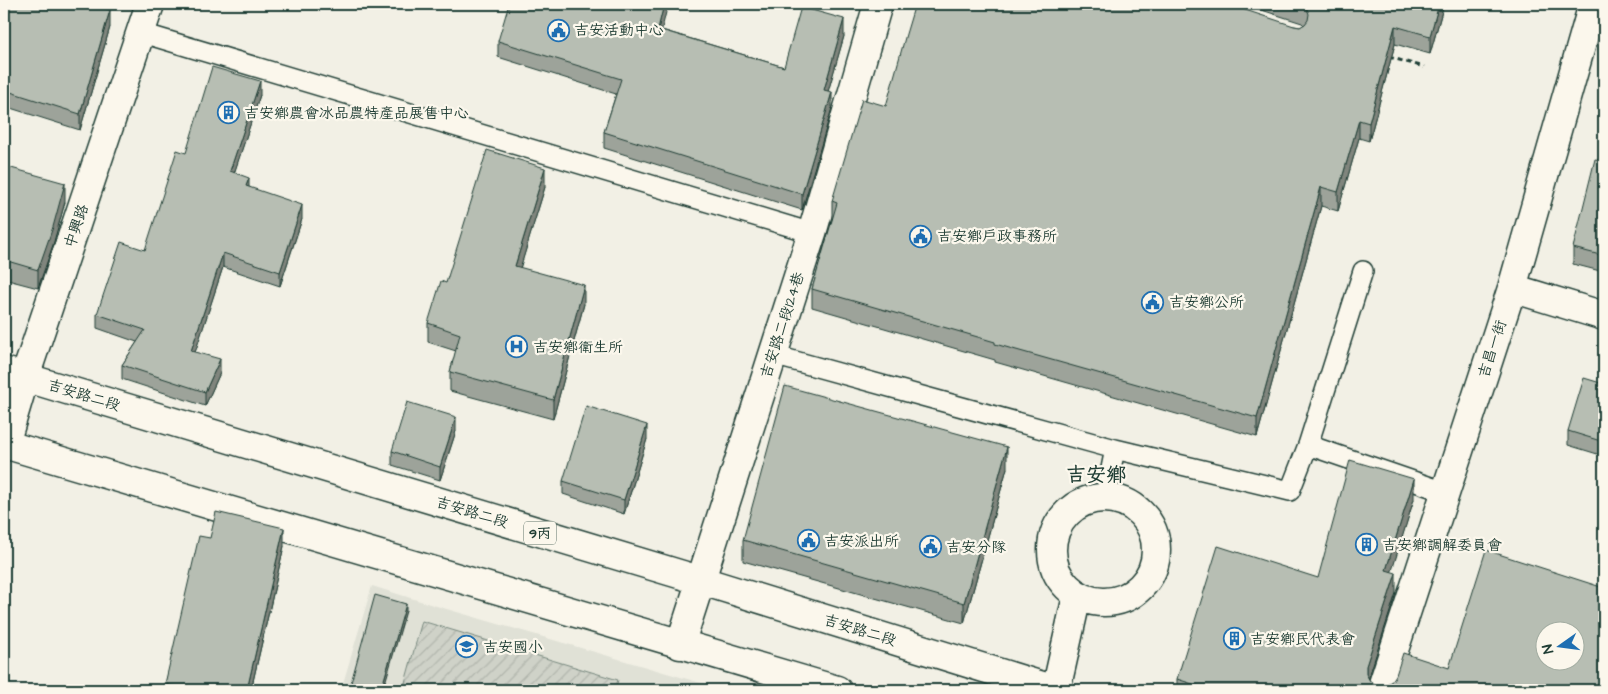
<svg xmlns="http://www.w3.org/2000/svg" width="1608" height="694" font-family="'Architects Daughter','LXGW WenKai TC',sans-serif">
<style>
.built{fill:#e0e1d6}
.garden{fill:url(#garden-furrows);stroke:#77887e}
.lines{fill:none;stroke-linecap:round;stroke-linejoin:round}
.service-casing{stroke:#1f3d34;stroke-width:22}
.minor-casing{stroke:#1f3d34;stroke-width:31}
.tertiary-casing{stroke:#1f3d34;stroke-width:31}
.primary-casing{stroke:#1f3d34;stroke-width:31}
.path{stroke:#1f3d34;stroke-width:3;stroke-dasharray:5 4;stroke-linecap:butt}
.service{stroke:#fbf7ec;stroke-width:19}
.minor{stroke:#fbf7ec;stroke-width:28}
.tertiary{stroke:#fbf7ec;stroke-width:28}
.primary{stroke:#fbf7ec;stroke-width:28}
.wall{fill:#9da39a;stroke:#1f3d34}
.shaded-wall{fill:#80857d;stroke:#1f3d34}
.building{fill:#b7beb3;stroke:#1f3d34;fill-rule:evenodd}
.labels{text-anchor:middle;stroke-width:4.5;stroke-linejoin:round;paint-order:stroke}
.shield{fill:#fbf7ec;stroke:#61756b;stroke-width:1}
.shield-label{font-size:14px;font-weight:bold;fill:#1f3d34}
.poi-label{font-size:15px;fill:#1f3d34;stroke:#fbf7ec;text-anchor:start}
.street-label{font-size:15px;fill:#1f3d34;stroke:#fbf7ec}
.district-label{font-size:20px;font-weight:bold;fill:#1f3d34;stroke:#fbf7ec}
</style>
<defs>
<pattern id="garden-furrows" width="10" height="10" patternUnits="userSpaceOnUse" patternTransform="scale(1.25)"><rect width="10" height="10" fill="#cfd2c8"/><path d="M-1 1l2-2M0 10L10 0M9 11l2-2" fill="none" stroke="#b1b5ac"/></pattern>
</defs>
<rect width="100%" height="100%" fill="#f2f0e5"/>
<filter id="ink" filterUnits="userSpaceOnUse"><feTurbulence type="fractalNoise" baseFrequency=".02" numOctaves="2"/><feDisplacementMap in="SourceGraphic" scale="10" xChannelSelector="R" yChannelSelector="G"/><feConvolveMatrix kernelMatrix="1 2 1 2 8 2 1 2 1" color-interpolation-filters="sRGB"/></filter>
<g filter="url(#ink)">
<path class="built" d="M372 586 433 605 725 690H341Z"/>
<path class="garden" d="M422 621 618 680 615 690H403Z"/>
<g class="lines">
<defs>
<path id="service" d="M142 33 812 233
M773 355 1115 449 1105 498
M1308 445 1445 492
M1115 449 1290 491 1308 445 1363 271"/>
<path id="minor" d="M1512 288 1604 316
M1052 550a52 52 0 1 1 104 0a52 52 0 1 1-104 0Z
M680 645 812 233 878 4
M1056 690 1077 596
M1381 690 1512 288 1593 4"/>
<path id="tertiary" d="M5 444 25 377 150 4"/>
<path id="primary" d="M4 371 699 580 1055 690
M4 444 837 690"/>
</defs>
<use href="#service" class="service-casing"/>
<use href="#minor" class="minor-casing"/>
<use href="#tertiary" class="tertiary-casing"/>
<use href="#primary" class="primary-casing"/>
<path class="path" d="M1389 57 1424 67"/>
<use href="#service" class="service"/>
<use href="#minor" class="minor"/>
<use href="#tertiary" class="tertiary"/>
<use href="#primary" class="primary"/>
</g>
<path class="wall" d="M4 4 110 27 80 130 4 106Z
M1243 4H1444L1430 54 1395 44 1369 141 1359 138 1338 211 1321 206 1257 437 995 362V360L812 307V289L832 219V201L886 106 1105 7 1294 26 1300 27 1304 25 1302 23Z
M662 30 784 67 844 36 828 91 832 108 802 210 604 148V132L616 94 498 57V41Z
M260 95 234 173 249 187 302 219 280 286 223 267 195 352 220 373 205 406 122 379V365L137 342 97 328V314Z
M1604 161V272L1573 264V248Z
M4 166 65 202 53 245 38 288 4 279Z
M545 187 520 268 584 304 553 419 450 391V372L456 351 428 342V323Z
M1604 384V456L1568 445V431Z
M456 431 440 480 392 465V451Z
M647 439 624 514 563 494V481Z
M1007 468 964 623 743 561V540Z
M1414 499 1391 572 1396 593 1368 678 1370 681 1376 685H1385L1449 668 1604 690H1177V679L1318 578Z
M210 538 284 546 251 690H165V684Z"/>
<path class="shaded-wall" d="M664 4H668L658 45V29Z
M1439 4H1444L1430 54V36Z
M110 10V27L80 130V114Z
M844 19V36L824 106V90Z
M1395 26V44L1369 141V123Z
M260 81V95L230 186V171Z
M832 92V108L802 210V194Z
M1359 120V138L1338 211V192Z
M545 168V187L515 285V266Z
M249 178V192L246 186Z
M65 183V202L53 245 38 288V270Z
M1321 187V206L1257 437V418Z
M302 205V219L280 286V272Z
M223 253V267L191 365V351Z
M584 285V304L553 419V400Z
M220 359V373L205 406V392Z
M456 417V431L440 480V467Z
M647 425V439L624 514V500Z
M1007 447V468L964 623V603Z
M1414 479V499L1386 590V570Z
M284 528V546L251 690H247Z
M1396 573V593L1366 686V666Z
M406 604V611L383 690H381Z"/>
<path class="building" d="M4 4H89L110 10 80 114 4 90Z
M509 4H664L658 29 784 67 801 7 844 19 824 90 832 92 802 194 604 132 621 79 498 41Z
M915 4H1092L1105 7 1106 4H1227L1294 26 1300 27 1305 24 1308 20 1309 14 1307 9 1302 5 1298 4H1439L1430 36 1395 26 1369 123 1359 120 1338 192 1321 187 1257 418 995 344V342L812 289 837 203 832 201 862 99 886 106 906 34Z
M212 67 260 81 230 171 249 178 246 186 302 205 280 272 223 253 191 351 220 359 205 392 122 365 145 330 97 314 121 242 145 250 177 150 186 153Z
M487 150 545 168 515 266 584 285 553 400 450 372 460 334 428 323 441 281 446 283Z
M1595 159 1604 161V256L1573 248Z
M4 166 65 183 53 227 38 270 4 260Z
M1584 378 1604 384V442L1568 431Z
M785 386 1007 447 964 603 743 540Z
M407 402 456 417 440 467 392 451Z
M586 406 647 425 624 500 563 481Z
M1350 460 1414 479 1386 570 1396 573 1366 666V674L1370 681 1376 685H1385L1392 681 1396 675 1403 653 1449 668 1486 550 1604 588V690H1211L1177 679 1218 546 1318 578ZM1546 632H1576V662H1546Z
M216 512 284 528 247 690H191L165 684 199 536 210 538Z
M375 595 406 604 381 690H349Z"/>
</g>
<defs>
<symbol id="civic-ring" viewBox="-11 -11 22 22"><circle r="9.5" fill="#fbf7ec" stroke="#1f6fb2" stroke-width="1.5"/><path d="M-.6-6.5H3V-4.5H.6V-3L4-1V1h2V6H-6V1h2V-1L-.6-3ZM-1.2 2.5V6h2.4V2.5Z" fill="#1f6fb2"/></symbol>
<symbol id="building-ring" viewBox="-11 -11 22 22"><circle r="9.5" fill="#fbf7ec" stroke="#1f6fb2" stroke-width="1.5"/><path d="M-4-6H4V6H1V3H-1V6H-4ZM-2.5-4.3h1.7v1.8h-1.7ZM.8-4.3h1.7v1.8H.8ZM-2.5-1h1.7V.8h-1.7ZM.8-1h1.7V.8H.8Z" fill="#1f6fb2"/></symbol>
<symbol id="hospital-ring" viewBox="-11 -11 22 22"><circle r="9.5" fill="#fbf7ec" stroke="#1f6fb2" stroke-width="1.5"/><path d="M-5-5h3v3.5h4V-5h3V5h-3V1.5h-4V5h-3Z" fill="#1f6fb2"/></symbol>
<symbol id="school-ring" viewBox="-11 -11 22 22"><circle r="9.5" fill="#fbf7ec" stroke="#1f6fb2" stroke-width="1.5"/><path d="M0-5L7-2L0 1L-7-2ZM-4 1L0 2.5L4 1V4Q0 6-4 4Z" fill="#1f6fb2"/></symbol>
</defs>
<g fill-rule="evenodd">
<use href="#civic-ring" x="546" y="18" width="25" height="25"/>
<use href="#building-ring" x="216" y="100" width="25" height="25"/>
<use href="#civic-ring" x="908" y="224" width="25" height="25"/>
<use href="#civic-ring" x="1140" y="290" width="25" height="25"/>
<use href="#hospital-ring" x="504" y="334" width="25" height="25"/>
<use href="#civic-ring" x="796" y="528" width="25" height="25"/>
<use href="#building-ring" x="1354" y="532" width="25" height="25"/>
<use href="#civic-ring" x="918" y="534" width="25" height="25"/>
<use href="#building-ring" x="1222" y="626" width="25" height="25"/>
<use href="#school-ring" x="454" y="634" width="25" height="25"/>
</g>
<g class="labels">
<rect class="shield" x="524" y="521.5" width="32" height="23" rx="4"/>
<g class="shield-label">
<text x="540" y="538">9丙</text>
</g>
<g class="poi-label">
<text x="574" y="35">吉安活動中心</text>
<text x="244" y="118">吉安鄉農會冰品農特產品展售中心</text>
<text x="937" y="241">吉安鄉戶政事務所</text>
<text x="1169" y="307">吉安鄉公所</text>
<text x="533" y="352">吉安鄉衛生所</text>
<text x="824" y="546">吉安派出所</text>
<text x="1382" y="550">吉安鄉調解委員會</text>
<text x="946" y="552">吉安分隊</text>
<text x="1250" y="644">吉安鄉民代表會</text>
<text x="483" y="652">吉安國小</text>
</g>
<g class="street-label">
<text transform="translate(76 226) rotate(-71)" y="5">中興路</text>
<text transform="translate(782 325) rotate(-72)" y="5">吉安路二段124巷</text>
<text transform="translate(1492 349) rotate(-72)" y="5">吉昌一街</text>
<text transform="translate(84 395) rotate(17)" y="5">吉安路二段</text>
<text transform="translate(472 512) rotate(17)" y="5">吉安路二段</text>
<text transform="translate(860 630) rotate(17)" y="5">吉安路二段</text>
</g>
<g class="district-label">
<text x="1096" y="481">吉安鄉</text>
</g>
</g>
<rect width="1608" height="694" fill="none" stroke="#fbf7ec" stroke-width="20"/>
<rect x="10" y="10" width="1588" height="674" fill="none" stroke="#1f3d34" stroke-width="2" filter="url(#ink)"/>
<g transform="translate(1560 646) rotate(256)"><circle r="24" fill="#fbf7ec" stroke="#a3ada2"/>
<path d="M0-4L9 19L0 12L-9 19Z" fill="#1f6fb2"/>
<text y="-8" font-size="14" font-weight="bold" text-anchor="middle" fill="#1f3d34">N</text>
</g>
</svg>
